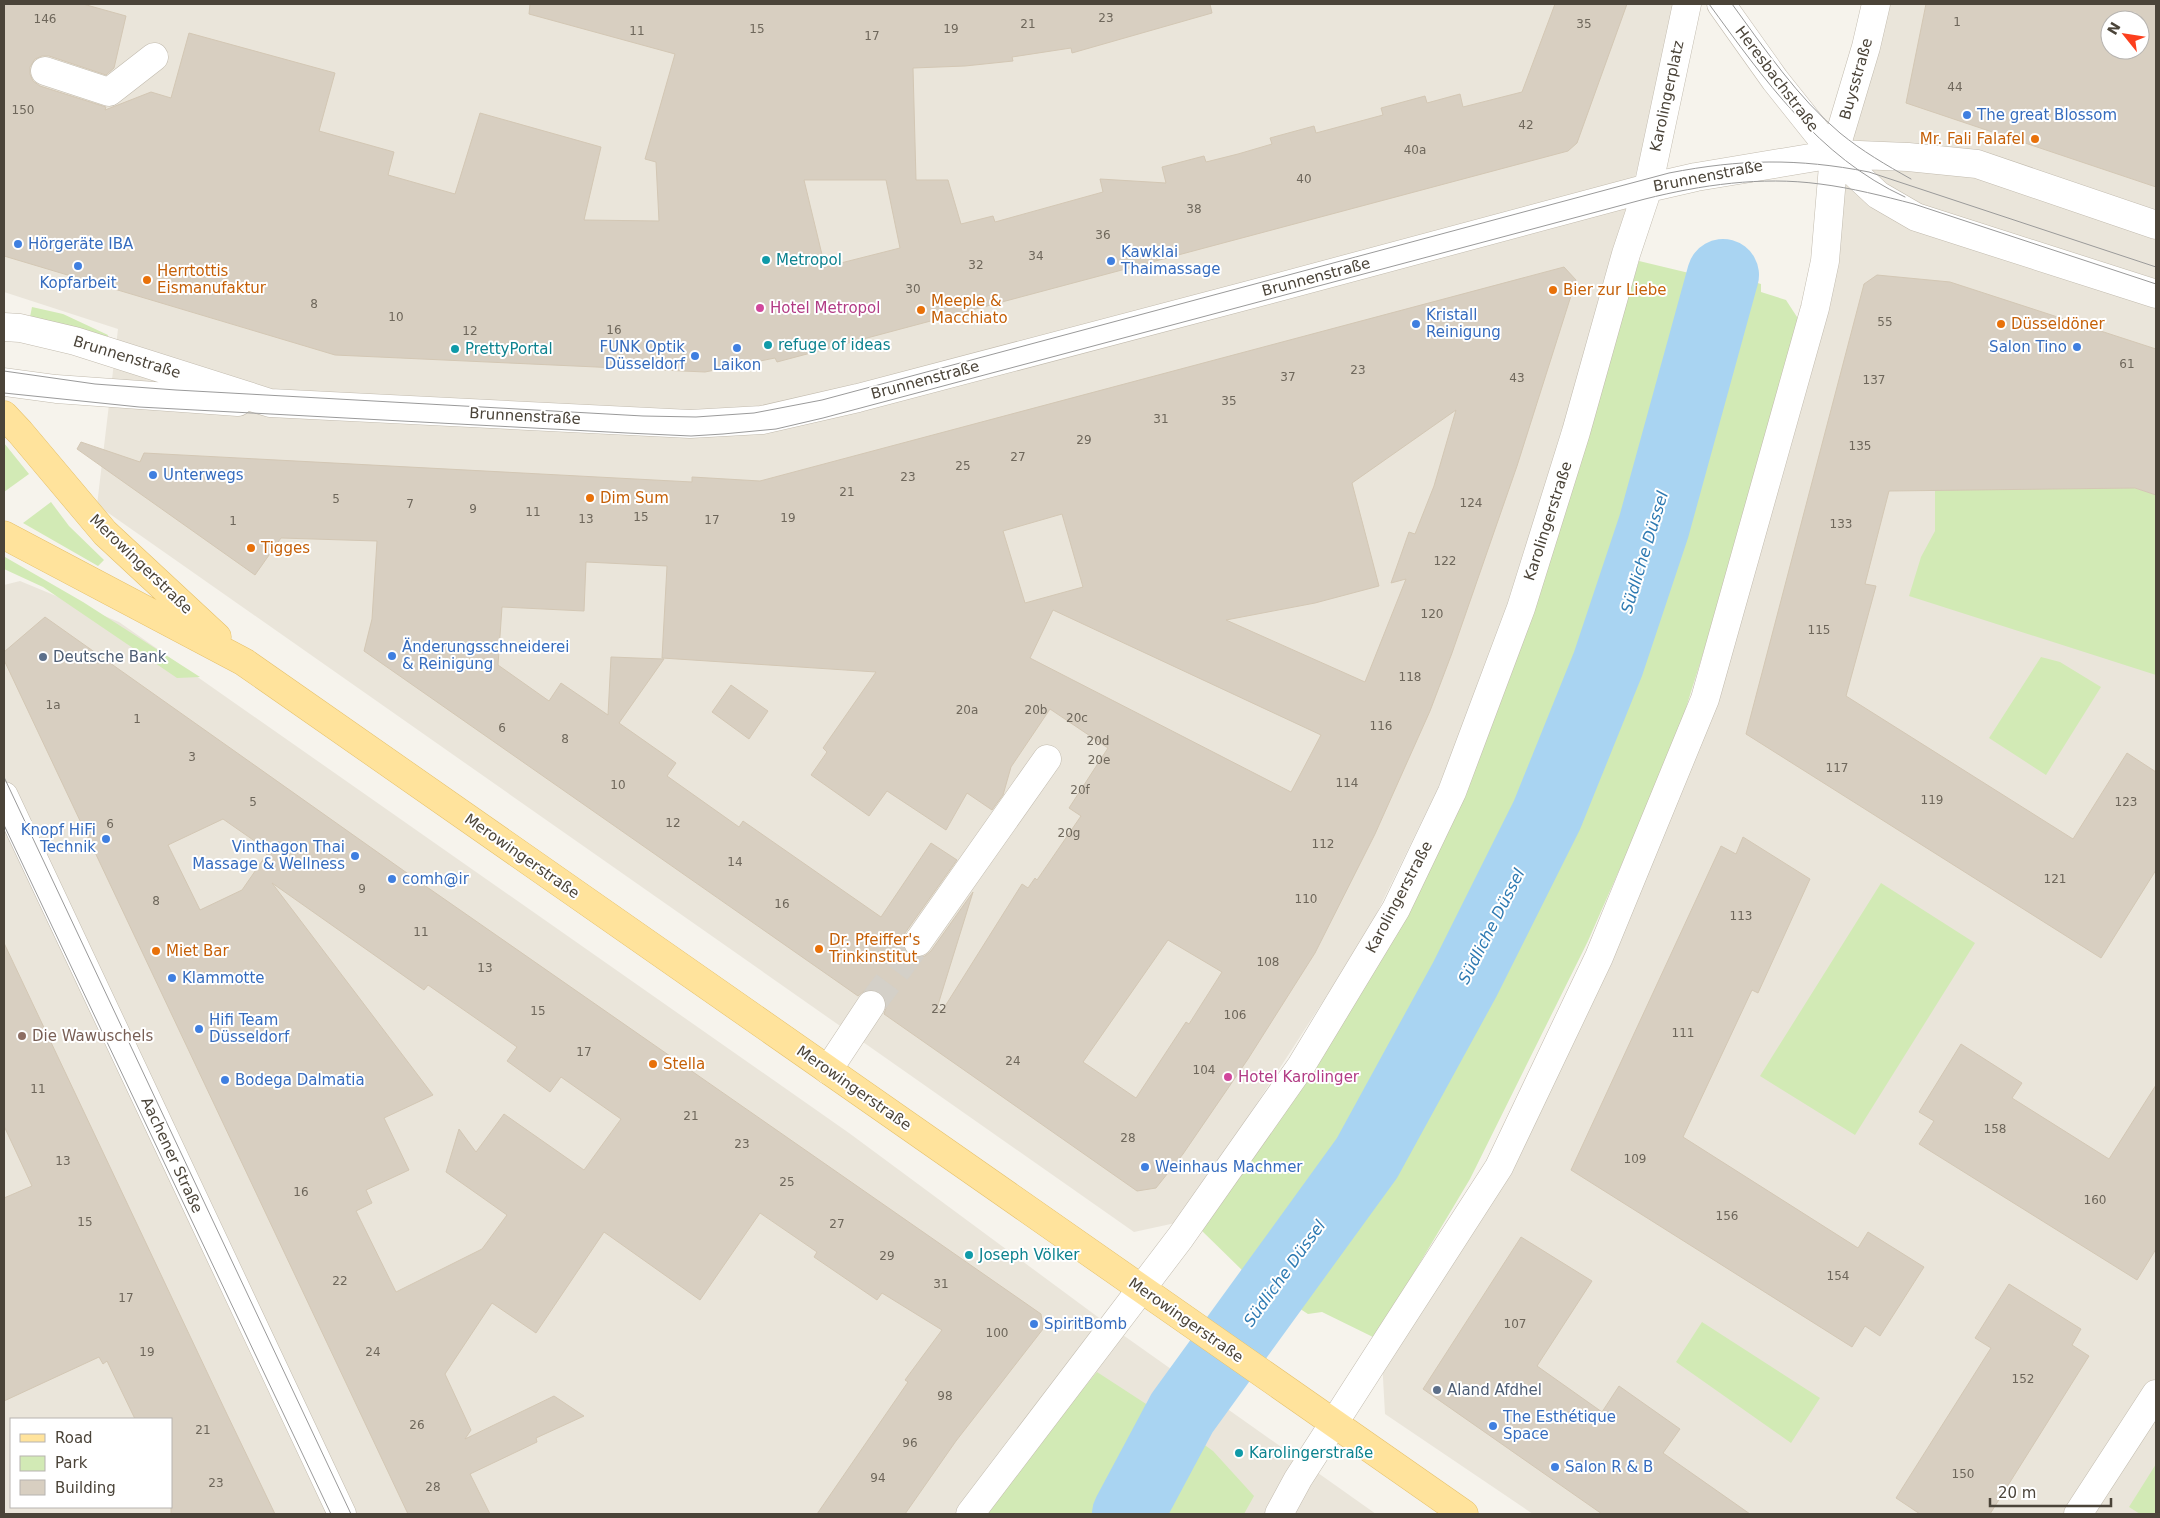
<svg xmlns="http://www.w3.org/2000/svg" width="2160" height="1518" font-family="'DejaVu Sans',sans-serif">
<style>
.residential{fill:#eae5da;fill-rule:evenodd}
.green{fill:#d2eab5}
.lines{fill:none;stroke-linecap:round;stroke-linejoin:round}
.river{stroke:#a9d4f2;stroke-width:72}
.building{fill:#d8cfc1;stroke:#d3c7b4;fill-rule:evenodd}
.minor-tunnel{stroke:#d4d0c8;stroke-width:28;stroke-dasharray:28 14;stroke-linecap:butt}
.minor-casing{stroke:#c2bbae;stroke-width:29}
.major-casing{stroke:#e6c16a;stroke-width:29}
.minor{stroke:#fff;stroke-width:28}
.major{stroke:#ffe39c;stroke-width:28}
.tram{stroke:#9a9a9a;stroke-width:1}
.shop-dot{fill:#3f7fe0;stroke:#fff;stroke-width:2}
.food-dot{fill:#e8710a;stroke:#fff;stroke-width:2}
.culture-dot{fill:#0f9aa8;stroke:#fff;stroke-width:2}
.hotel-dot{fill:#d1479c;stroke:#fff;stroke-width:2}
.service-dot{fill:#5c6f8a;stroke:#fff;stroke-width:2}
.education-dot{fill:#8d6e63;stroke:#fff;stroke-width:2}
.labels{text-anchor:middle;stroke-width:4;stroke-linejoin:round;paint-order:stroke}
.number-label{font-size:12px;fill:#6e675b}
.street-label{font-size:15px;fill:#4b4439;stroke:#fff}
.shop-label{font-size:15px;fill:#366cbe;stroke:#fff;text-anchor:start}
.food-label{font-size:15px;fill:#c56008;stroke:#fff;text-anchor:start}
.culture-label{font-size:15px;fill:#0d838f;stroke:#fff;text-anchor:start}
.hotel-label{font-size:15px;fill:#b23c85;stroke:#fff;text-anchor:start}
.service-label{font-size:15px;fill:#4e5e75;stroke:#fff;text-anchor:start}
.education-label{font-size:15px;fill:#785e54;stroke:#fff;text-anchor:start}
.water-label{font-size:16px;font-style:italic;fill:#2e7ab2;stroke:#fff}
</style>
<rect width="100%" height="100%" fill="#f6f3ec"/>
<path class="residential" d="M4 4H1678L1611 275 1508 604 1440 784 1366 935 1180 1222 1134 1232 97 505 118 329 4 292Z
M1883 4H2156V1514H1533L1385 1414 1382 1360 1664 824 1852 138ZM2110 20H2140V50H2110Z
M20 581 119 622 849 1133 1106 1323 1376 1514H4V585ZM11 1419H171V1507H11Z"/>
<path class="green" d="M1639 261 1689 273 1701 266 1761 284V292L1786 300 1799 320 1716 612 1675 743 1588 941 1470 1179 1375 1338 1322 1312 1308 1314 1245 1273 1200 1229 1310 1068 1529 610Z
M32 307 63 314 108 335 107 339 29 322Z
M4 443 29 474 4 492Z
M2134 488 2156 495V675L1909 596 1921 557 1935 531V490Z
M51 502 69 526 104 560 98 566 23 523Z
M5 557 83 602 200 677 177 678 43 587 4 569Z
M2041 657 2060 662 2101 687 2046 775 1989 738Z
M1881 883 1975 943 1855 1135 1760 1076Z
M1702 1322 1820 1398 1791 1443 1676 1362Z
M1097 1372 1160 1413 1213 1451 1254 1496 1244 1514H978Z
M2156 1464V1514H2140L2129 1507Z"/>
<g class="lines">
<path class="river" d="M1128 1514 1182 1413 1367 1158 1465 979 1547 815 1608 664 1654 526 1723 275"/>
</g>
<path class="building" d="M4 4H83L126 16 114 68 106 75 49 56H42L35 59 30 67V74L33 81 40 86 106 107 105 110 151 92 171 98 189 33 335 73 319 131 394 152 388 175 455 194 480 113 601 147 584 220 659 221 656 162 645 159 675 54 529 14 530 4H1210L1212 13 1072 53 1071 48 1012 57 1013 61 965 66 913 68 916 180H948L961 224 993 216 995 222 1103 192 1100 179 1166 183 1162 167 1204 156 1206 162 1238 154 1272 144 1270 138 1314 126 1316 133 1383 115 1381 108 1425 96 1427 103 1460 94 1463 107 1522 92 1555 4H1627L1577 143 1568 151 777 362 775 358 705 372 335 355 4 256ZM804 180H886L900 248 825 267Z
M1926 4H2156V187L1906 103ZM2110 20H2140V50H2110Z
M1564 267 1576 280 1517 466 1452 653 1430 711 1375 834 1315 953 1248 1059 1183 1154 1156 1188 1137 1191 884 1014 887 1005 885 998 880 992 871 989 864 991 858 996 364 651 372 619 377 541 281 538 255 575 77 449 81 442 140 462 144 453 692 482V477L760 481ZM1456 410 1434 486 1415 534 1409 532 1391 583 1406 579 1365 682 1226 620 1315 603 1379 586 1352 483ZM1062 514 1083 587 1025 603 1003 531ZM586 562 667 566 662 658 876 672 823 748 827 752 811 775 869 816 887 791 946 830 967 793 992 810 1003 795 1011 767 1050 709 1108 748 1069 808 1081 816 1037 880 1035 878 1028 888 1022 884 942 1011 937 1008 973 892 931 951 925 956 917 958 909 955 904 949 903 940 905 933 957 860 931 843 881 917 743 821 739 827 667 776 676 763 619 723 664 659 611 657 608 715 561 683 549 701 498 665 502 607 584 611ZM1053 610 1321 735 1291 792 1030 658ZM1168 940 1222 972 1189 1024 1186 1022 1136 1098 1083 1062Z
M1877 275 1950 282 2156 349V495L2135 488 1889 491 1865 584 1876 586 1846 696 2073 839 2127 753 2156 772V870L2101 958 1746 734 1864 284Z
M45 617 414 878 1041 1314 1043 1329 956 1441 905 1514H817L908 1382 905 1380 942 1330 882 1293 877 1300 814 1257 817 1252 760 1213 700 1300 604 1232 536 1333 492 1303 445 1374 471 1430 465 1439 554 1396 584 1416 536 1438 537 1442 470 1474 490 1514H408L4 660V652ZM223 819 269 851 242 890 200 910 168 845ZM272 883 424 990 428 985 517 1047 507 1061 550 1092 561 1077 621 1119 584 1170 504 1114 476 1152 459 1129 446 1172 507 1215 482 1249 396 1292 356 1211 372 1203 366 1190 409 1170 384 1118 433 1095Z
M731 685 768 711 749 739 712 712Z
M1743 837 1810 879 1758 993 1752 990 1683 1137 1858 1248 1868 1232 1924 1267 1880 1336 1865 1326 1852 1347 1571 1170 1721 846 1736 854Z
M4 943 224 1408 275 1514H171V1419H135L107 1361 103 1364 99 1357 4 1401V1198L32 1186 4 1126Z
M1961 1044 2022 1083 2012 1098 2109 1159 2156 1085V1249L2137 1280 1919 1144 1934 1121 1919 1112Z
M1521 1237 1592 1281 1537 1366 1602 1412 1619 1386 1680 1429 1663 1453 1750 1514H1602L1423 1389Z
M2009 1284 2081 1329 2072 1345 2089 1356 1990 1514H1920L1896 1498 1991 1348 1975 1338Z"/>
<g class="lines">
<path class="minor-tunnel" d="M871 1005 918 942"/>
<defs>
<path id="minor" d="M1721 4 1775 80 1834 154 1878 195 1916 217 2156 294
M45 71 109 92 154 57
M4 327 20 328 75 341 270 403 690 424 762 420 858 398 1268 290 1648 188 1696 177 1834 154 1908 157 1977 164 2156 225
M4 382 56 389 238 402
M4 796 342 1514
M918 942 1047 759
M828 1070 871 1005
M970 1514 1180 1238 1301 1066 1396 909 1452 792 1521 608 1576 432 1626 254 1648 188 1687 4
M1279 1514 1298 1479 1370 1367 1499 1167 1599 957 1705 699 1815 308 1825 261 1834 154 1866 47 1876 4
M2078 1514 2156 1394"/>
<path id="major" d="M4 415 20 432 105 533 217 637
M4 535 244 662 1464 1514"/>
</defs>
<use href="#minor" class="minor-casing"/>
<use href="#major" class="major-casing"/>
<use href="#minor" class="minor"/>
<use href="#major" class="major"/>
<path class="tram" d="M1709 4C1764 79 1818 157 1905 197
M1732 4C1765 49 1797 97 1840 133 1862 151 1886 165 1911 179
M4 371 95 384 176 390 643 416 696 417 754 413 822 400 1669 173C1741 159 1797 158 1869 172L2156 267
M4 393 139 407 627 433 691 436 723 434 776 429 823 418 1645 199C1701 185 1761 176 1820 184 1852 188 1883 196 1914 204L2156 284
M4 777 351 1514
M4 825 331 1514"/>
</g>
<g class="shop-dot">
<circle cx="1967" cy="115" r="5"/>
<circle cx="18" cy="244" r="5"/>
<circle cx="1111" cy="261" r="5"/>
<circle cx="78" cy="266" r="5"/>
<circle cx="1416" cy="324" r="5"/>
<circle cx="2077" cy="347" r="5"/>
<circle cx="737" cy="348" r="5"/>
<circle cx="695" cy="356" r="5"/>
<circle cx="153" cy="475" r="5"/>
<circle cx="392" cy="656" r="5"/>
<circle cx="106" cy="839" r="5"/>
<circle cx="355" cy="856" r="5"/>
<circle cx="392" cy="879" r="5"/>
<circle cx="172" cy="978" r="5"/>
<circle cx="199" cy="1029" r="5"/>
<circle cx="225" cy="1080" r="5"/>
<circle cx="1145" cy="1167" r="5"/>
<circle cx="1034" cy="1324" r="5"/>
<circle cx="1493" cy="1426" r="5"/>
<circle cx="1555" cy="1467" r="5"/>
</g>
<g class="food-dot">
<circle cx="2035" cy="139" r="5"/>
<circle cx="147" cy="280" r="5"/>
<circle cx="1553" cy="290" r="5"/>
<circle cx="921" cy="310" r="5"/>
<circle cx="2001" cy="324" r="5"/>
<circle cx="590" cy="498" r="5"/>
<circle cx="251" cy="548" r="5"/>
<circle cx="819" cy="949" r="5"/>
<circle cx="156" cy="951" r="5"/>
<circle cx="653" cy="1064" r="5"/>
</g>
<g class="culture-dot">
<circle cx="766" cy="260" r="5"/>
<circle cx="768" cy="345" r="5"/>
<circle cx="455" cy="349" r="5"/>
<circle cx="969" cy="1255" r="5"/>
<circle cx="1239" cy="1453" r="5"/>
</g>
<g class="hotel-dot">
<circle cx="760" cy="308" r="5"/>
<circle cx="1228" cy="1077" r="5"/>
</g>
<g class="service-dot">
<circle cx="43" cy="657" r="5"/>
<circle cx="1437" cy="1390" r="5"/>
</g>
<circle class="education-dot" cx="22" cy="1036" r="5"/>
<g class="labels">
<g class="number-label">
<text x="1106" y="22">23</text>
<text x="45" y="23">146</text>
<text x="1957" y="26">1</text>
<text x="1028" y="28">21</text>
<text x="1584" y="28">35</text>
<text x="757" y="33">15</text>
<text x="951" y="33">19</text>
<text x="637" y="35">11</text>
<text x="872" y="40">17</text>
<text x="1955" y="91">44</text>
<text x="23" y="114">150</text>
<text x="1526" y="129">42</text>
<text x="1415" y="154">40a</text>
<text x="1304" y="183">40</text>
<text x="1194" y="213">38</text>
<text x="1103" y="239">36</text>
<text x="1036" y="260">34</text>
<text x="976" y="269">32</text>
<text x="913" y="293">30</text>
<text x="314" y="308">8</text>
<text x="396" y="321">10</text>
<text x="1885" y="326">55</text>
<text x="614" y="334">16</text>
<text x="470" y="335">12</text>
<text x="2127" y="368">61</text>
<text x="1358" y="374">23</text>
<text x="1288" y="381">37</text>
<text x="1517" y="382">43</text>
<text x="1874" y="384">137</text>
<text x="1229" y="405">35</text>
<text x="1161" y="423">31</text>
<text x="1084" y="444">29</text>
<text x="1860" y="450">135</text>
<text x="1018" y="461">27</text>
<text x="963" y="470">25</text>
<text x="908" y="481">23</text>
<text x="847" y="496">21</text>
<text x="336" y="503">5</text>
<text x="1471" y="507">124</text>
<text x="410" y="508">7</text>
<text x="473" y="513">9</text>
<text x="533" y="516">11</text>
<text x="641" y="521">15</text>
<text x="788" y="522">19</text>
<text x="586" y="523">13</text>
<text x="712" y="524">17</text>
<text x="233" y="525">1</text>
<text x="1841" y="528">133</text>
<text x="1445" y="565">122</text>
<text x="1432" y="618">120</text>
<text x="1819" y="634">115</text>
<text x="1410" y="681">118</text>
<text x="53" y="709">1a</text>
<text x="967" y="714">20a</text>
<text x="1036" y="714">20b</text>
<text x="1077" y="722">20c</text>
<text x="137" y="723">1</text>
<text x="1381" y="730">116</text>
<text x="502" y="732">6</text>
<text x="565" y="743">8</text>
<text x="1098" y="745">20d</text>
<text x="192" y="761">3</text>
<text x="1099" y="764">20e</text>
<text x="1837" y="772">117</text>
<text x="1347" y="787">114</text>
<text x="618" y="789">10</text>
<text x="1080" y="794">20f</text>
<text x="1932" y="804">119</text>
<text x="253" y="806">5</text>
<text x="2126" y="806">123</text>
<text x="673" y="827">12</text>
<text x="110" y="828">6</text>
<text x="1069" y="837">20g</text>
<text x="1323" y="848">112</text>
<text x="735" y="866">14</text>
<text x="2055" y="883">121</text>
<text x="362" y="893">9</text>
<text x="1306" y="903">110</text>
<text x="156" y="905">8</text>
<text x="782" y="908">16</text>
<text x="1741" y="920">113</text>
<text x="421" y="936">11</text>
<text x="1268" y="966">108</text>
<text x="485" y="972">13</text>
<text x="939" y="1013">22</text>
<text x="538" y="1015">15</text>
<text x="1235" y="1019">106</text>
<text x="1683" y="1037">111</text>
<text x="584" y="1056">17</text>
<text x="1013" y="1065">24</text>
<text x="1204" y="1074">104</text>
<text x="38" y="1093">11</text>
<text x="691" y="1120">21</text>
<text x="1995" y="1133">158</text>
<text x="1128" y="1142">28</text>
<text x="742" y="1148">23</text>
<text x="1635" y="1163">109</text>
<text x="63" y="1165">13</text>
<text x="787" y="1186">25</text>
<text x="301" y="1196">16</text>
<text x="2095" y="1204">160</text>
<text x="1727" y="1220">156</text>
<text x="85" y="1226">15</text>
<text x="837" y="1228">27</text>
<text x="887" y="1260">29</text>
<text x="1838" y="1280">154</text>
<text x="340" y="1285">22</text>
<text x="941" y="1288">31</text>
<text x="126" y="1302">17</text>
<text x="1515" y="1328">107</text>
<text x="997" y="1337">100</text>
<text x="147" y="1356">19</text>
<text x="373" y="1356">24</text>
<text x="2023" y="1383">152</text>
<text x="945" y="1400">98</text>
<text x="417" y="1429">26</text>
<text x="203" y="1434">21</text>
<text x="910" y="1447">96</text>
<text x="1963" y="1478">150</text>
<text x="878" y="1482">94</text>
<text x="216" y="1487">23</text>
<text x="433" y="1491">28</text>
</g>
<g class="street-label">
<text transform="translate(1777 79) rotate(53)" y="5">Heresbachstraße</text>
<text transform="translate(1856 79) rotate(-74)" y="5">Buysstraße</text>
<text transform="translate(1667 96) rotate(-78)" y="5">Karolingerplatz</text>
<text transform="translate(1708 176) rotate(-11)" y="5">Brunnenstraße</text>
<text transform="translate(1316 277) rotate(-15)" y="5">Brunnenstraße</text>
<text transform="translate(127 357) rotate(17)" y="5">Brunnenstraße</text>
<text transform="translate(925 380) rotate(-15)" y="5">Brunnenstraße</text>
<text transform="translate(525 416) rotate(3)" y="5">Brunnenstraße</text>
<text transform="translate(1548 521) rotate(-72)" y="5">Karolingerstraße</text>
<text transform="translate(141 564) rotate(44)" y="5">Merowingerstraße</text>
<text transform="translate(522 856) rotate(35)" y="5">Merowingerstraße</text>
<text transform="translate(1399 897) rotate(-62)" y="5">Karolingerstraße</text>
<text transform="translate(854 1088) rotate(35)" y="5">Merowingerstraße</text>
<text transform="translate(172 1155) rotate(65)" y="5">Aachener Straße</text>
<text transform="translate(1186 1320) rotate(35)" y="5">Merowingerstraße</text>
</g>
<g class="shop-label">
<text x="1977" y="120">The great Blossom</text>
<text x="28" y="249">Hörgeräte IBA</text>
<text x="1121" y="257">Kawklai<tspan x="1121" dy="17">Thaimassage</tspan></text>
<text x="78" y="288" text-anchor="middle">Kopfarbeit</text>
<text x="1426" y="320">Kristall<tspan x="1426" dy="17">Reinigung</tspan></text>
<text x="685" y="352" text-anchor="end">FUNK Optik<tspan x="685" dy="17">Düsseldorf</tspan></text>
<text x="2067" y="352" text-anchor="end">Salon Tino</text>
<text x="737" y="370" text-anchor="middle">Laikon</text>
<text x="163" y="480">Unterwegs</text>
<text x="402" y="652">Änderungsschneiderei<tspan x="402" dy="17">&amp; Reinigung</tspan></text>
<text x="96" y="835" text-anchor="end">Knopf HiFi<tspan x="96" dy="17">Technik</tspan></text>
<text x="345" y="852" text-anchor="end">Vinthagon Thai<tspan x="345" dy="17">Massage &amp; Wellness</tspan></text>
<text x="402" y="884">comh@ir</text>
<text x="182" y="983">Klammotte</text>
<text x="209" y="1025">Hifi Team<tspan x="209" dy="17">Düsseldorf</tspan></text>
<text x="235" y="1085">Bodega Dalmatia</text>
<text x="1155" y="1172">Weinhaus Machmer</text>
<text x="1044" y="1329">SpiritBomb</text>
<text x="1503" y="1422">The Esthétique<tspan x="1503" dy="17">Space</tspan></text>
<text x="1565" y="1472">Salon R &amp; B</text>
</g>
<g class="food-label">
<text x="2025" y="144" text-anchor="end">Mr. Fali Falafel</text>
<text x="157" y="276">Herrtottis<tspan x="157" dy="17">Eismanufaktur</tspan></text>
<text x="1563" y="295">Bier zur Liebe</text>
<text x="931" y="306">Meeple &amp;<tspan x="931" dy="17">Macchiato</tspan></text>
<text x="2011" y="329">Düsseldöner</text>
<text x="600" y="503">Dim Sum</text>
<text x="261" y="553">Tigges</text>
<text x="829" y="945">Dr. Pfeiffer's<tspan x="829" dy="17">Trinkinstitut</tspan></text>
<text x="166" y="956">Miet Bar</text>
<text x="663" y="1069">Stella</text>
</g>
<g class="culture-label">
<text x="776" y="265">Metropol</text>
<text x="778" y="350">refuge of ideas</text>
<text x="465" y="354">PrettyPortal</text>
<text x="979" y="1260">Joseph Völker</text>
<text x="1249" y="1458">Karolingerstraße</text>
</g>
<g class="hotel-label">
<text x="770" y="313">Hotel Metropol</text>
<text x="1238" y="1082">Hotel Karolinger</text>
</g>
<g class="service-label">
<text x="53" y="662">Deutsche Bank</text>
<text x="1447" y="1395">Aland Afdhel</text>
</g>
<g class="education-label">
<text x="32" y="1041">Die Wawuschels</text>
</g>
<g class="water-label">
<text transform="translate(1644 552) rotate(-73)" y="6">Südliche Düssel</text>
<text transform="translate(1491 926) rotate(-63)" y="6">Südliche Düssel</text>
<text transform="translate(1284 1273) rotate(-54)" y="6">Südliche Düssel</text>
</g>
</g>
<rect width="2160" height="1518" fill="none" stroke="#4b4439" stroke-width="10"/>
<rect x="10" y="1418" width="162" height="90" fill="#ffffff" stroke="#b7b4b0"/>
<rect x="20" y="1434" width="25" height="8" fill="#ffe39c" stroke="#b7b4b0"/>
<text x="55" y="1443" font-size="15" fill="#4b4439">Road</text>
<rect x="20" y="1456" width="25" height="15" fill="#d2eab5" stroke="#b7b4b0"/>
<text x="55" y="1468" font-size="15" fill="#4b4439">Park</text>
<rect x="20" y="1480" width="25" height="15" fill="#d8cfc1" stroke="#b7b4b0"/>
<text x="55" y="1493" font-size="15" fill="#4b4439">Building</text>
<g transform="translate(2125 35) rotate(300)"><circle r="24" fill="#ffffff" stroke="#b7b4b0"/>
<path d="M0-4L9 19L0 12L-9 19Z" fill="#fc3f1d"/>
<text y="-8" font-size="14" font-weight="bold" text-anchor="middle" fill="#4b4439">N</text>
</g>
<path d="M1990 1498v8h121v-8" fill="none" stroke="#4b4439" stroke-width="2.5"/>
<text x="1998" y="1498" font-size="15" fill="#4b4439" stroke="#ffffff" stroke-width="4" paint-order="stroke">20 m</text>
</svg>
